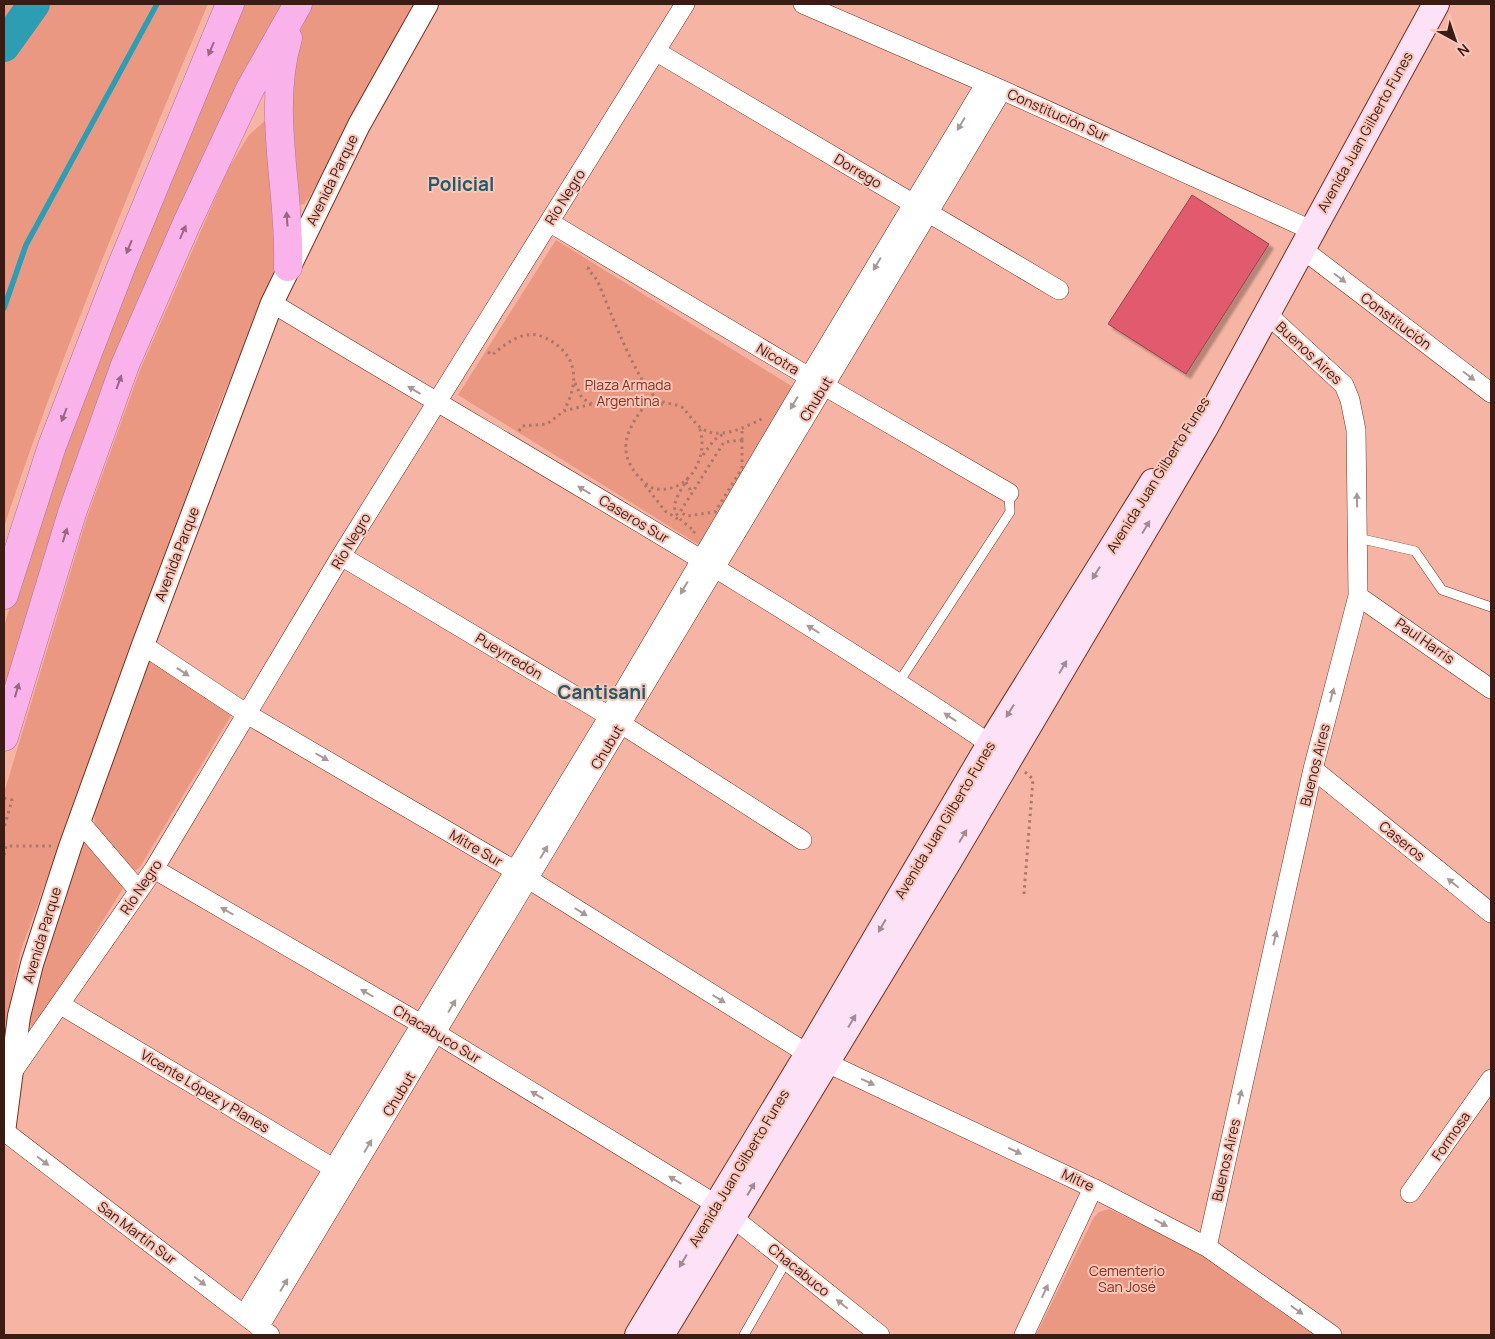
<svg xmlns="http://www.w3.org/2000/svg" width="1495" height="1339" font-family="Manrope,sans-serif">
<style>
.green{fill:#eb9883}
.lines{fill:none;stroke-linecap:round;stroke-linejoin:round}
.stream{stroke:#2c9db3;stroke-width:5.5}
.river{stroke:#2c9db3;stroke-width:32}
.building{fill:#e25a6d;stroke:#91464e;filter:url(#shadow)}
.service-casing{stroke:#753020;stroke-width:10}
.minor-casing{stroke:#753020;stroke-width:20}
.tertiary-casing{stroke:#753020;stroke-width:24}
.secondary-casing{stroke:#753020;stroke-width:28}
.trunk-casing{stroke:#b6719c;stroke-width:29}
.path{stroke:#ab786b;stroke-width:3;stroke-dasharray:2.5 4;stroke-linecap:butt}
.service{stroke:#fff;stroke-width:9}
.minor{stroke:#fff;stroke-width:19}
.tertiary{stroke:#fff;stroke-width:22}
.secondary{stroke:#fde2f7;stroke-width:26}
.trunk{stroke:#fab2ea;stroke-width:28}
.oneway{fill:#9a6780}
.oneway2{fill:#a79996}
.oneway3{fill:#a68991}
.labels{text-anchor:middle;stroke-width:4;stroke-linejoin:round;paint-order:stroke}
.street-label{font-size:14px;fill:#3b1c15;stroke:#f9c6ba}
.park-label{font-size:14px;fill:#86321e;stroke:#f9c6ba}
.district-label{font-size:19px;font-weight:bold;fill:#245a66;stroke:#f9c6ba}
</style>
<defs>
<filter id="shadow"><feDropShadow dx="4.5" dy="4.5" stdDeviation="1" flood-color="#0004"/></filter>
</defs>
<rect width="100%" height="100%" fill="#f6b5a4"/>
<path class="green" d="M4 4H208C135 176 63 349 4 527Z
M239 4H287L261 50 4 706V626L49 480Z
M312 4H414L309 198 304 204 298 205 287 61Z
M269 117 282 258 220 403 21 950 4 1031V793L87 517 140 370 228 169 249 135Z
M556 240 798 390 701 546 458 395Z
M150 659 232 714 140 867 136 870 129 869 95 827 94 812Z
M84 840 123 888 47 1011 34 1026 29 1025 28 1020 38 966Z
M1109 1209 1204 1254 1319 1335H1036L1094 1217 1099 1212Z"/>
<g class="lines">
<path class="stream" d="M4 308 26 245 157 4"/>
<path class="river" d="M4 46 34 4"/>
</g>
<path class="building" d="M1192 195 1269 244 1186 374 1108 324Z"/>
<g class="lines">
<defs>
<path id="service" d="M1358 538 1415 551 1442 590 1491 607
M899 682 1010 512 1009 493
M744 1335 787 1260"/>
<path id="minor" d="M803 4 1002 90 1311 230
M657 52 1059 290
M549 222 809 377 1009 493
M1301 248 1491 393
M272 303C512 449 758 586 990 744
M341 556 609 716 802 840
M1358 596 1491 689
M143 645 247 714 514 870 808 1054 1093 1188 1207 1247 1332 1335
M1313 769 1491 913
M79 821 139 891
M154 869 421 1024 717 1205 880 1335
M61 1005 343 1174
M11 1074 154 869 341 556 685 4
M4 1131 270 1335
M1410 1193 1491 1079
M1207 1247 1313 769 1358 596 1356 430 1350 400 1344 385 1266 313
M244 1315 609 716 809 377 986 83
M259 1327 1002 90
M1024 1335 1093 1188"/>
<path id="tertiary" d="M4 1132 19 1016 32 964 70 847 143 645 272 303 359 125 427 4"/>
<path id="secondary" d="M638 1335 808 1054 990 744 1153 482
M661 1335 948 862 1204 429 1436 4"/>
<path id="trunk" d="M288 267C291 192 266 111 288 38
M4 595 52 446 121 267 230 4
M4 737 72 513 125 365 187 223 250 89 298 4"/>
</defs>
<use href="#service" class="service-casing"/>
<use href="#minor" class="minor-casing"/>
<use href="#tertiary" class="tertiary-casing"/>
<use href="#secondary" class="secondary-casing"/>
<use href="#trunk" class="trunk-casing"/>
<path class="path" d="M589 267 588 269 597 280C610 309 635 381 658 399 665 405 677 403 683 408 689 414 694 423 701 428 719 441 745 427 762 419
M488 352 492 355C504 345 520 332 537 335 543 336 552 341 557 345 579 362 577 387 564 410
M575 383 582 398 592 404
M625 404C636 399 640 392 641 380
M646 404C627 429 616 450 638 476 643 481 650 489 657 489 690 493 710 455 699 427
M519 431 522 426 547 424 564 411 592 404H664
M742 440V468L715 512 687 516 680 512 724 442Z
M742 440V428
M703 455 714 440 723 434
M688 478C672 505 666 511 695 531L692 535
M686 482 692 493
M645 485 665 511 678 519
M4 798 12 800 4 828
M4 855 6 846H51
M1024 894 1033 779 1025 772"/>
<use href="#service" class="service"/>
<use href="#minor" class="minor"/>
<use href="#tertiary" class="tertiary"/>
<use href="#secondary" class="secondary"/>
<use href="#trunk" class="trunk"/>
</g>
<defs><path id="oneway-solid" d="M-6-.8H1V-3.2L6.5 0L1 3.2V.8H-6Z" transform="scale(1.25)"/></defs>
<g class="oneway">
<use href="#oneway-solid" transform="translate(211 49) rotate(113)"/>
<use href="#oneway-solid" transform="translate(287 219) rotate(-94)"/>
<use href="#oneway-solid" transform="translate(183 232) rotate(-66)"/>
<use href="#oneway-solid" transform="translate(129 247) rotate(112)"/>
<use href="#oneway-solid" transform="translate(119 382) rotate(-70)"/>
<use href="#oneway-solid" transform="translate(64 415) rotate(111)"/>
<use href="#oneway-solid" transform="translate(65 535) rotate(-73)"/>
<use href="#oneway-solid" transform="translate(17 690) rotate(-74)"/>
</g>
<g class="oneway2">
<use href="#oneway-solid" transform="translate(961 124) rotate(121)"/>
<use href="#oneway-solid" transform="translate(877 264) rotate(121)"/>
<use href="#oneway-solid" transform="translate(1340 278) rotate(37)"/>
<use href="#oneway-solid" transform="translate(1469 376) rotate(37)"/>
<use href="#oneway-solid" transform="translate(414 390) rotate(-149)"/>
<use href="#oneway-solid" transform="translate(794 403) rotate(121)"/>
<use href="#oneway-solid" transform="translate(584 490) rotate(-149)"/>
<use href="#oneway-solid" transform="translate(1357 500) rotate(-91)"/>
<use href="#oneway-solid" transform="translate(684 588) rotate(120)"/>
<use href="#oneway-solid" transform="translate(813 629) rotate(-148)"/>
<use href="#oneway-solid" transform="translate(183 672) rotate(33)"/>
<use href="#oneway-solid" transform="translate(1332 695) rotate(-75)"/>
<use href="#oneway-solid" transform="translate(950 717) rotate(-146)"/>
<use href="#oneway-solid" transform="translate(322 757) rotate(30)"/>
<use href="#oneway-solid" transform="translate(544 852) rotate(-59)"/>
<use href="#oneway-solid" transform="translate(1453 883) rotate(-141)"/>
<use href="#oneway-solid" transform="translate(227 911) rotate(-150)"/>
<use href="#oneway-solid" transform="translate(581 912) rotate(32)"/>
<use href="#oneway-solid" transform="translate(1275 938) rotate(-77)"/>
<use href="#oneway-solid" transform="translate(367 993) rotate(-150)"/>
<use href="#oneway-solid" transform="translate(719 999) rotate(32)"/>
<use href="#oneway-solid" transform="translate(452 1006) rotate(-59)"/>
<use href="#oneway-solid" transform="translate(868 1082) rotate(25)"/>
<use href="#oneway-solid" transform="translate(537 1095) rotate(-149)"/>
<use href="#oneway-solid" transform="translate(1240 1097) rotate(-77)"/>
<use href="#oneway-solid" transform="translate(368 1146) rotate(-59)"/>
<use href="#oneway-solid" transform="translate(1015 1151) rotate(25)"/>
<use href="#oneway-solid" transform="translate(43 1161) rotate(37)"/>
<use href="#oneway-solid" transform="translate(675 1180) rotate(-149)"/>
<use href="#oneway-solid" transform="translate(1161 1223) rotate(28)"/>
<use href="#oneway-solid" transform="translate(200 1281) rotate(37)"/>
<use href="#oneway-solid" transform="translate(284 1285) rotate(-59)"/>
<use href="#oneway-solid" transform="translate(1045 1291) rotate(-65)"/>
<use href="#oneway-solid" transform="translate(842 1304) rotate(-141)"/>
<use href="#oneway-solid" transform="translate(1297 1310) rotate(35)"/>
</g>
<g class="oneway3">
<use href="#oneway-solid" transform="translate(1146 527) rotate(-59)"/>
<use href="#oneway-solid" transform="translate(1096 573) rotate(122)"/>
<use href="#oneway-solid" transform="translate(1063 667) rotate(-59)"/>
<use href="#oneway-solid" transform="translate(1010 711) rotate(122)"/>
<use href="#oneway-solid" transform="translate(963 836) rotate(-59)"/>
<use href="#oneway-solid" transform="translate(882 926) rotate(120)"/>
<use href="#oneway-solid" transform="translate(852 1021) rotate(-59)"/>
<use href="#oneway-solid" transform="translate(751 1189) rotate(-59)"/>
<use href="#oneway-solid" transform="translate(683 1261) rotate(121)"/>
</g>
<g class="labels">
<g class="street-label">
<text transform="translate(1058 115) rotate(24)" y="5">Constitución Sur</text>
<text transform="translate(1365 132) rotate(-61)" y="5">Avenida Juan Gilberto Funes</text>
<text transform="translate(858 171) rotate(31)" y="5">Dorrego</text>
<text transform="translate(332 180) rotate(-64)" y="5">Avenida Parque</text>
<text transform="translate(565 197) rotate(-58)" y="5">Río Negro</text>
<text transform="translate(1396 321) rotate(37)" y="5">Constitución</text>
<text transform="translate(1309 353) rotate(43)" y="5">Buenos Aires</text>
<text transform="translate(778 359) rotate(31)" y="5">Nicotra</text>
<text transform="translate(816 399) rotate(-59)" y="5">Chubut</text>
<text transform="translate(1158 475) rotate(-58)" y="5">Avenida Juan Gilberto Funes</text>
<text transform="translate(634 519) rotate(31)" y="5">Caseros Sur</text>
<text transform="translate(351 541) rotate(-59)" y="5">Río Negro</text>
<text transform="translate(177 554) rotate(-69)" y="5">Avenida Parque</text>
<text transform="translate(1425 641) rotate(35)" y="5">Paul Harris</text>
<text transform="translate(509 656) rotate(31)" y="5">Pueyrredón</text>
<text transform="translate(607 747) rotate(-59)" y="5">Chubut</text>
<text transform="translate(1315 765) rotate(-76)" y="5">Buenos Aires</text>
<text transform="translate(945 820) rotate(-59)" y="5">Avenida Juan Gilberto Funes</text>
<text transform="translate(1402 841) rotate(39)" y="5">Caseros</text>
<text transform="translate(476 848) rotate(30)" y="5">Mitre Sur</text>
<text transform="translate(141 887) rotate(-56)" y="5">Río Negro</text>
<text transform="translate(42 935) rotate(-73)" y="5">Avenida Parque</text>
<text transform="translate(437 1034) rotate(31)" y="5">Chacabuco Sur</text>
<text transform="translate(205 1091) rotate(31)" y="5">Vicente López y Planes</text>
<text transform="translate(399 1094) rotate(-59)" y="5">Chubut</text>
<text transform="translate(1451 1136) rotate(-55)" y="5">Formosa</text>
<text transform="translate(1226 1160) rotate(-77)" y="5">Buenos Aires</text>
<text transform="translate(739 1168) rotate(-59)" y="5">Avenida Juan Gilberto Funes</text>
<text transform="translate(1078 1180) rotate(25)" y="5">Mitre</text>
<text transform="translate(137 1233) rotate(37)" y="5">San Martín Sur</text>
<text transform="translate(799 1270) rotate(39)" y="5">Chacabuco</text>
</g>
<g class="park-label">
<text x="628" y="390">Plaza Armada<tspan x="628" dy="16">Argentina</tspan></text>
<text x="1127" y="1276">Cementerio<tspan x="1127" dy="16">San José</tspan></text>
</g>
<g class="district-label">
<text x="461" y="191">Policial</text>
<text x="602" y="699">Cantisani</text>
</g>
</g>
<rect width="1495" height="1339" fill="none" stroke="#3b1c15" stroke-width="10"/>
<g transform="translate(1455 40) rotate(140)" stroke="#f9c6ba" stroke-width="4" paint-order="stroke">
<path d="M0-4L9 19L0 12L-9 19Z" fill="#3b1c15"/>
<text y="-8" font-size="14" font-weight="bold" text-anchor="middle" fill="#3b1c15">N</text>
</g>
</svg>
